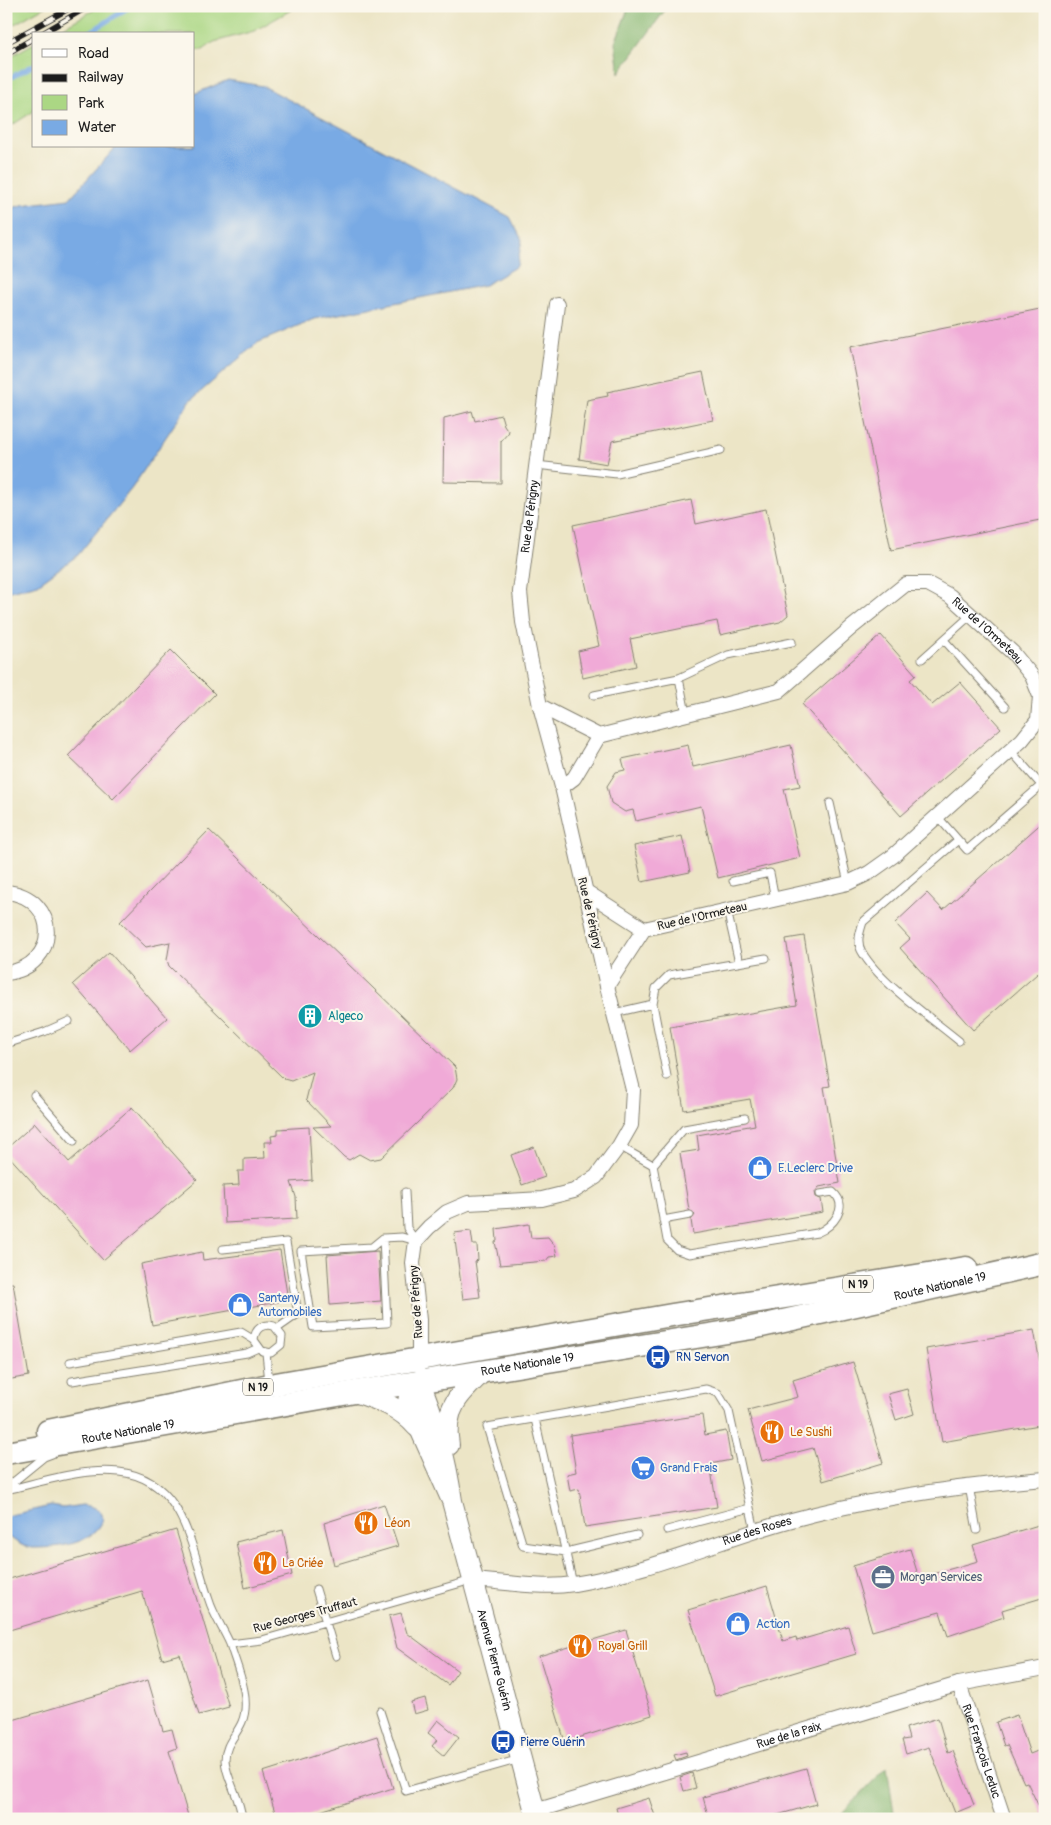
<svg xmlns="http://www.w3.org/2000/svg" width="1051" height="1825" font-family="Pangolin,sans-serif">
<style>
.green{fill:#abd784;stroke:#647a50}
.forest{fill:#88b872;stroke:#526a47}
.water{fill:#79aae4;stroke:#4a6380}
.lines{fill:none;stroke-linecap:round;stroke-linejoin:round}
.stream{stroke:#79aae4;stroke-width:5}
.building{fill:#f0aad7}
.lane-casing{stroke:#848071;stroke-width:9}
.street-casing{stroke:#848071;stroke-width:16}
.secondary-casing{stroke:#848071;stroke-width:22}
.primary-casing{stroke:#848071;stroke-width:25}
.lane{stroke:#fff;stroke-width:7}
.street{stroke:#fff;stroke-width:14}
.secondary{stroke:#fff;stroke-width:20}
.primary{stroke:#fff;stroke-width:22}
.rail-casing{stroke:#1c1c1c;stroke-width:5.5}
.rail{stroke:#fbf7ec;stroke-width:4;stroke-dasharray:11;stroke-linecap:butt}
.labels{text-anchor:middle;stroke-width:4;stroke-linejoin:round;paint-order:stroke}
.shield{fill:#fbf7ec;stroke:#5f5e5a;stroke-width:1}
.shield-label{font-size:11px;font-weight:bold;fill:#1c1c1c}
.street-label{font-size:12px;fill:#1c1c1c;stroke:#fbf7ec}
.culture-label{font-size:12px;fill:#0d838f;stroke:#fbf7ec;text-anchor:start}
.shop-label{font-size:12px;fill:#366cbe;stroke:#fbf7ec;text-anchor:start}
.transit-label{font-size:12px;fill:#164399;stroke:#fbf7ec;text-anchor:start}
.food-label{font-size:12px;fill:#c56008;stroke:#fbf7ec;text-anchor:start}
.service-label{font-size:12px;fill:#4e5e75;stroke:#fbf7ec;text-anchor:start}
</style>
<rect width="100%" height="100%" fill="#fbf7ec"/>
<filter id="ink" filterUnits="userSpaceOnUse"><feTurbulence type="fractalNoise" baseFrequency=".02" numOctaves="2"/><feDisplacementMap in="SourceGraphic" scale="10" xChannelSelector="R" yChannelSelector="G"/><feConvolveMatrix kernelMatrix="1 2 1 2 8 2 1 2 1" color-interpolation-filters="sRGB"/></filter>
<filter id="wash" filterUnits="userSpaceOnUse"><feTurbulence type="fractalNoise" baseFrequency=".0096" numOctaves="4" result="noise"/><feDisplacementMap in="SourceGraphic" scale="20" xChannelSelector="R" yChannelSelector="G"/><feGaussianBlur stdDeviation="1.12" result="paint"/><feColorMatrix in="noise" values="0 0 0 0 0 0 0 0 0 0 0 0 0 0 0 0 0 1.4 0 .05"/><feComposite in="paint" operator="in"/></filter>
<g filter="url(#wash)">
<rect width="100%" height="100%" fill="#ece5c6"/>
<path class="green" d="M6 6H46L6 29Z
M101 6H298L254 31 214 42 203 50H194V34H51Z
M34 43V111L6 129V59Z"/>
<path class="forest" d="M629 6H668L619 73 615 43Z
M887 1767 895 1819H836Z"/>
<path class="water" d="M228 80 263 86 510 217 522 240 517 266 485 285 314 319 257 343 190 401 132 488 78 555 38 584 6 592V210L22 205 69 199 117 146H194V94Z
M82 1505C115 1508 104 1531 80 1541 67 1546 49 1548 34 1548 18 1547 18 1540 6 1537V1516L51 1506 63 1508Z"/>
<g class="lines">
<path class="stream" d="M87 34 131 6
M6 80 34 65"/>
</g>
<g id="blocks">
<path class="building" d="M1045 308V519L891 550 850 347Z
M703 372 713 420 612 441 607 464 579 459 587 400 608 396 607 392Z
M472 411 475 421 501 415 504 425 509 432 501 441V483L443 482 444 418Z
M691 500 696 524 766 509 788 615 780 622 720 635 717 621 630 639 636 666 583 678 578 651 599 646 573 525Z
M881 635 916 675 910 680 932 705 960 682 1001 728 901 816 802 704Z
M171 650 215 694 113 799 68 756Z
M688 745 693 767 791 745 800 786 784 789 800 858 718 878 701 806 636 821 633 810 625 812 611 803 607 786 616 772 625 770 622 759Z
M1045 820V967L973 1030 900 948 910 939 895 923 927 893 943 910Z
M209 830 455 1067 457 1079 453 1088 381 1158 370 1160 359 1154 349 1160 344 1157 313 1127 331 1126 306 1100 313 1072 291 1081 284 1079 169 966 167 960 170 942 146 947 120 922Z
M682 836 690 872 642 882 634 846Z
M804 936 830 1086 824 1087 840 1183 819 1187 815 1192 816 1197 821 1199 823 1212 693 1234 691 1220 695 1215 689 1210 680 1153 699 1150 697 1135 755 1125 750 1099 684 1110 670 1027 797 1005 786 939Z
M109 952 167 1018 130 1050 73 984Z
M132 1107 197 1180 103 1260 6 1153V1149L35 1123 69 1162Z
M309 1127 312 1180 291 1182 296 1197 297 1219 225 1223 223 1186 239 1185 238 1171H244V1159L265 1158 264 1142H272L271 1136 278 1135V1129Z
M534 1147 545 1177 522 1185 511 1155Z
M529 1224 531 1238 548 1237 555 1246 557 1256 549 1257 546 1261 500 1265 495 1242 497 1241 496 1229Z
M471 1231 473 1245H477L478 1260 475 1261 480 1297 463 1299 454 1233Z
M280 1250 288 1300 152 1325 141 1264 202 1252 203 1260Z
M378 1251 381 1301 330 1305 327 1255Z
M6 1283H13L29 1376 6 1380Z
M1034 1330 1045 1390V1424L942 1442 926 1349Z
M853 1362 883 1463 823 1481 813 1448 762 1461 748 1410 798 1397 793 1380Z
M907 1389 914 1414 896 1420 888 1394Z
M702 1415 705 1435 726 1431 731 1460 710 1464 717 1507 585 1527 579 1489 570 1491 567 1474 576 1472 570 1435Z
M384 1504 398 1546 334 1565 324 1523Z
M1045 1523V1597L1002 1610 1004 1617 948 1636 940 1612 872 1631 853 1566 910 1549 919 1578 978 1561 973 1545Z
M176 1530 229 1707 199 1715 180 1654 162 1659 142 1591 6 1631V1580Z
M283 1530 292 1575 245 1588 236 1542Z
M767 1586 783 1641 796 1637 797 1641 848 1626 856 1654 715 1696 688 1610Z
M401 1613 407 1633 458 1671 448 1685 397 1648 389 1616Z
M626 1630 652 1715 565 1742 539 1656Z
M148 1680 163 1731 172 1729 177 1748 169 1751 189 1819H6V1722Z
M425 1698 428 1710 414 1714 411 1702Z
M1017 1715 1030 1754 1045 1748V1819L1027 1782 1024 1783 1007 1745 1004 1746 996 1722Z
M938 1718 948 1753 953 1751 974 1805 955 1813 929 1747 906 1754 902 1740 909 1739 906 1728Z
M438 1720 459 1737 444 1756 432 1746 437 1740 428 1733Z
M377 1736 393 1788 295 1819H277L263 1772Z
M686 1752 687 1756 676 1760 674 1755Z
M806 1768 816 1804 763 1819H709L703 1797Z
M692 1773 696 1788 684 1791 680 1777Z
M649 1798 656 1819H619L616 1808Z"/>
</g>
</g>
<g filter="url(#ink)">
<use href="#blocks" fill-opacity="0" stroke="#848071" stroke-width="1"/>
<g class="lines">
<defs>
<path id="lane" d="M536 465 617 474 721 450
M944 640 1005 707
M922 659 971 615
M679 678 686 714
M594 695 679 678 728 655 792 642
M1011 751 1041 785
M830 803 848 883
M937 816 967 850 1045 782
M958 840 863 922C860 932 856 942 862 952 880 983 930 1017 959 1041
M733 881 770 873 775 899
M727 910 739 963
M614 1013 653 1004
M6 1044 44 1032 69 1021
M667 1076 653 1004 656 988 669 975 766 958
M34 1095 74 1141
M619 1146 653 1165 667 1240 677 1250 689 1254 817 1233C833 1226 850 1207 833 1192L820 1194
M653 1165 684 1129 745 1118
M405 1192 407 1228 416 1241
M663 1220 690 1215
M383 1238 387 1323 313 1327 301 1251 372 1247 383 1238 402 1237 416 1241
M223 1249 286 1242 298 1314 278 1328
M266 1353 269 1382
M70 1362 241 1332 254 1340 262 1351 271 1353 281 1345 282 1336 274 1326C263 1323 255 1328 254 1340
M72 1381 247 1353 258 1348
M535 1419 573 1584
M969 1486 977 1530
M6 1488 44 1457 52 1454
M6 1490C42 1482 81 1468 119 1472 185 1479 191 1549 209 1600 213 1614 224 1630 230 1644L262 1640 472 1580
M667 1530 750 1508
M637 1535 566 1552 523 1546 487 1427 706 1389 718 1393 729 1411 755 1531
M316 1589 336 1656
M230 1644C237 1668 252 1698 242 1722 236 1736 225 1744 225 1760 226 1780 241 1798 242 1819
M380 1711 406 1791 520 1759"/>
<g id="street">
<path id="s1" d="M540 706 599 736 779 691 851 628 906 584H928L950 596 1013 653 1032 676 1040 696 1038 720 1022 740 893 856 869 873 848 883 644 929 607 986"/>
<path d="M562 787 574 778 599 736"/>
<path d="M585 891 644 929"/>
<path d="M6 892C61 897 60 967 6 973"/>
<path id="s2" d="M419 1365V1320L413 1263 416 1241 429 1227 447 1212 468 1203 542 1199 574 1191 596 1177 619 1146 631 1125 633 1090 607 986 562 787 540 706 523 622 520 592 557 304"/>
<path id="s3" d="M473 1580C505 1582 542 1589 574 1584 648 1572 717 1541 788 1521 872 1498 958 1486 1045 1479"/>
<path id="s4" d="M959 1684 1004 1819"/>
<path id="s5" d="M535 1811 959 1684 1045 1668"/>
</g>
<g id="secondary">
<path d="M355 1392C379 1400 400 1407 417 1427"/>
<path d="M449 1445C442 1410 460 1393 484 1371"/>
<path id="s6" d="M452 1501 408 1402 410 1392 419 1381C436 1420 446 1459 452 1501L537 1819"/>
</g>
<g id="primary">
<path d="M48 1431 270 1385 672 1315 966 1268"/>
<path id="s7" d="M6 1453 355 1392 752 1328 1045 1263"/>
</g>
</defs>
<use href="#lane" class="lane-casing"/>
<use href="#street" class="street-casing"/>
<use href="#secondary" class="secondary-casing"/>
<use href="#primary" class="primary-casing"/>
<use href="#lane" class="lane"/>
<use href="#street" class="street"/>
<use href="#secondary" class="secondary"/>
<use href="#primary" class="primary"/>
<defs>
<path id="rail" d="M41 34 89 6
M6 43 74 6
M6 54 34 38"/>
</defs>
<use href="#rail" class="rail-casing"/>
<use href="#rail" class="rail"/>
</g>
</g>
<defs>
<symbol id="building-disc" viewBox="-11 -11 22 22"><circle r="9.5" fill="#0f9aa8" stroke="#fbf7ec"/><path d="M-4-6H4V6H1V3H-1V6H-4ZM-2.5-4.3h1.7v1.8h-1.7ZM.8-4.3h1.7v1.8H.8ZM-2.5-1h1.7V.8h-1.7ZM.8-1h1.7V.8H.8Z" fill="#fff"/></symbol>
<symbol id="shop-disc" viewBox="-11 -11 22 22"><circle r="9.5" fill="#3f7fe0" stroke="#fbf7ec"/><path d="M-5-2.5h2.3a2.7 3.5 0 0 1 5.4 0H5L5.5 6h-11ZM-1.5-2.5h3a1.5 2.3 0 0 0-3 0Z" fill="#fff"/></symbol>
<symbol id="bus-disc" viewBox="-11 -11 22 22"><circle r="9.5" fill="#1a4fb4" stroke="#fbf7ec"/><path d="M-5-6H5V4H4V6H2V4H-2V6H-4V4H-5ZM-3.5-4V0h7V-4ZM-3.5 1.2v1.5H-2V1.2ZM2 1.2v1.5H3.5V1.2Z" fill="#fff"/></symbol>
<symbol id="restaurant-disc" viewBox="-11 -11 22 22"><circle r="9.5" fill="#e8710a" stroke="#fbf7ec"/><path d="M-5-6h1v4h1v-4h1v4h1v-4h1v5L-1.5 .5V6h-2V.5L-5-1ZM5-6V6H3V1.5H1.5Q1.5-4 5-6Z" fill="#fff"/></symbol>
<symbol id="supermarket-disc" viewBox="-11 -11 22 22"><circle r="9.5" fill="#3f7fe0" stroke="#fbf7ec"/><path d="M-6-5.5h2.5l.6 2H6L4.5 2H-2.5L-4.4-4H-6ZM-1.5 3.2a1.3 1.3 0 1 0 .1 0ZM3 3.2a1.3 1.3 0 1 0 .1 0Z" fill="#fff"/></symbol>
<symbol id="office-disc" viewBox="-11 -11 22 22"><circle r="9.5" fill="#5c6f8a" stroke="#fbf7ec"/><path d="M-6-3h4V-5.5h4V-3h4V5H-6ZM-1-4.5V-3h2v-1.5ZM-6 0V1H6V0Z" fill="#fff"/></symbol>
</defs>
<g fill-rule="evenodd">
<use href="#building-disc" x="296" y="1002" width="28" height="28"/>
<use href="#shop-disc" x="746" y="1154" width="28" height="28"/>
<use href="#shop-disc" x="226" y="1291" width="28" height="28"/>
<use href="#bus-disc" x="644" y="1343" width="28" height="28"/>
<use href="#restaurant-disc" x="758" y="1418" width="28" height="28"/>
<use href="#supermarket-disc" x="629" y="1454" width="28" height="28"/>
<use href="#restaurant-disc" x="352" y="1509" width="28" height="28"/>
<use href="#restaurant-disc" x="251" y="1549" width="28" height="28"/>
<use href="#office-disc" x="869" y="1563" width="28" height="28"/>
<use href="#shop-disc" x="724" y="1610" width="28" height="28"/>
<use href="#restaurant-disc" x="566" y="1632" width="28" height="28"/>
<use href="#bus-disc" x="489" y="1728" width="28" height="28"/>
</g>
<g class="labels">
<g class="shield">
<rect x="843" y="1275.5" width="30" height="17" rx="4"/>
<rect x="243" y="1378.5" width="30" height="17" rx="4"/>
</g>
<g class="shield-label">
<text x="858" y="1288">N 19</text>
<text x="258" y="1391">N 19</text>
</g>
<g class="street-label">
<text dy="4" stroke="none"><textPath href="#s2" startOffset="1008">Rue de Périgny</textPath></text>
<text dy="4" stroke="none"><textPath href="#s1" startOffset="516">Rue de l'Ormeteau</textPath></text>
<text transform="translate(590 913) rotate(77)" y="4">Rue de Périgny</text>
<text transform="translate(702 916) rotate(-13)" y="4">Rue de l'Ormeteau</text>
<text dy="4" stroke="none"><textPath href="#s7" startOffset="949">Route Nationale 19</textPath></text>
<text transform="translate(416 1302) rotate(-94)" y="4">Rue de Périgny</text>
<text dy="4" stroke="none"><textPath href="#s7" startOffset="529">Route Nationale 19</textPath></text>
<text dy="4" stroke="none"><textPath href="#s7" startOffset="124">Route Nationale 19</textPath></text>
<text dy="4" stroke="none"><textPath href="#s3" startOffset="292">Rue des Roses</textPath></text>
<text transform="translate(305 1615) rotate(-15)" y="4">Rue Georges Truffaut</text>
<text dy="4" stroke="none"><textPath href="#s6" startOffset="422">Avenue Pierre Guérin</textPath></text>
<text dy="4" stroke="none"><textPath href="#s5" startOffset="265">Rue de la Paix</textPath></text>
<text dy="4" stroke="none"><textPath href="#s4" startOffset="71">Rue François Leduc</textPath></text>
</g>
<g class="culture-label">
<text x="328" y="1020">Algeco</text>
</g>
<g class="shop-label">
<text x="778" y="1172">E.Leclerc Drive</text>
<text x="258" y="1302">Santeny<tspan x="258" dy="14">Automobiles</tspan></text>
<text x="660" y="1472">Grand Frais</text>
<text x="756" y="1628">Action</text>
</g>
<g class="transit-label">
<text x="676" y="1361">RN Servon</text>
<text x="520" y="1746">Pierre Guérin</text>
</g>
<g class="food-label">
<text x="790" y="1436">Le Sushi</text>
<text x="384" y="1527">Léon</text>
<text x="282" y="1567">La Criée</text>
<text x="598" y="1650">Royal Grill</text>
</g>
<g class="service-label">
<text x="900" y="1581">Morgan Services</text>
</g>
</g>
<rect width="1051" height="1825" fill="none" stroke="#fbf7ec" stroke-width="25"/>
<rect x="32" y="32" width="162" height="115" fill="#fbf7ec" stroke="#a29f99"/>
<rect x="42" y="49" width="25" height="8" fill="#ffffff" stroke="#a29f99"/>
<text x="78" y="58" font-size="15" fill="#1c1c1c">Road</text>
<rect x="42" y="74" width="25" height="8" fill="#1c1c1c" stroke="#a29f99"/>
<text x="78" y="82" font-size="15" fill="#1c1c1c">Railway</text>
<rect x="42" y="95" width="25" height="15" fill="#abd784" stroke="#a29f99"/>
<text x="78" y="108" font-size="15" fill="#1c1c1c">Park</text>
<rect x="42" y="120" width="25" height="15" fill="#79aae4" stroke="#a29f99"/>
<text x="78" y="132" font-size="15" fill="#1c1c1c">Water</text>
</svg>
